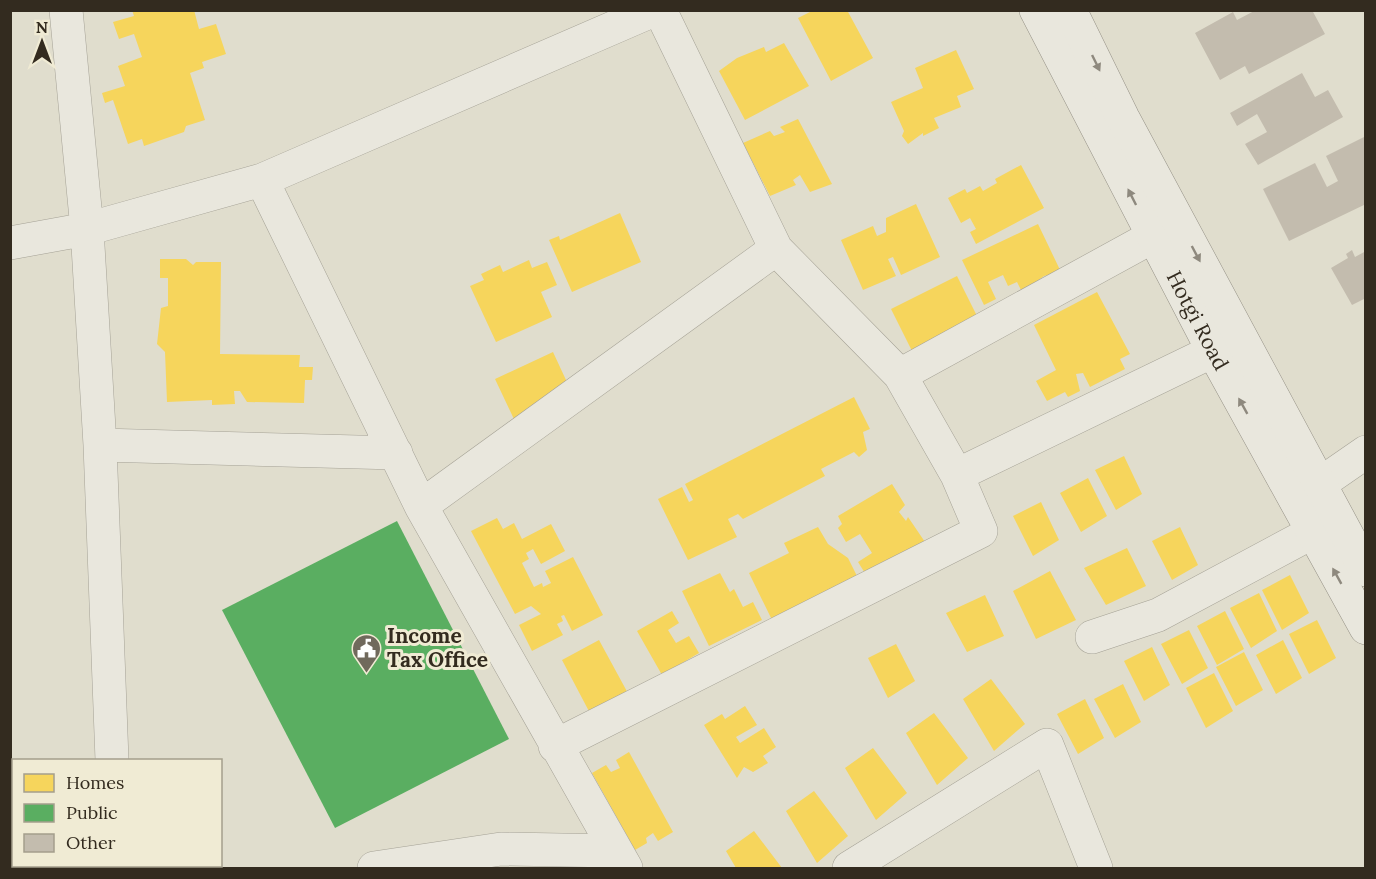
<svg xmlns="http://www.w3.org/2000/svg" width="1376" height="879" font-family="Lora,serif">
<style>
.homes{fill:#f6d55c}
.public{fill:#5aae61}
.building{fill:#c3bcae}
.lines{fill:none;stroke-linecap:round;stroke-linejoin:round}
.minor-casing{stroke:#a5a296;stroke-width:34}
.secondary-casing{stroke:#959186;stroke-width:34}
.minor{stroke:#e9e7dd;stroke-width:33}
.secondary{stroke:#e9e7dd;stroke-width:33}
.oneway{fill:#8e897e}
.labels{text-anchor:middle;stroke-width:6;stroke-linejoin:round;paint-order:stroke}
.street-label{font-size:21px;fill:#332b1f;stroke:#f0ebd4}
.poi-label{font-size:21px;font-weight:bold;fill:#332b1f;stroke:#f0ebd4;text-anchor:start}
</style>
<rect width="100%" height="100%" fill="#e0ddcd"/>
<path class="homes" d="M132 10H194L199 29 216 24 226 54 202 62 204 68 190 73 205 120 186 126 184 132 144 146 142 139 128 144 113 100 105 103 102 93 125 86 118 66 142 57 134 34 119 39 113 22 134 16Z
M814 10H847L873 58 831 81 798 18Z
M784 43 809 86 745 120 719 71 737 58 764 47 766 52Z
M956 50 974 89 957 96 961 107 934 118 939 128 923 136V133L908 144 902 136 904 131 891 102 923 88 915 68Z
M798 119 832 184 810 192 800 175 793 180 796 185 770 196 743 143 770 131 774 136 785 132 780 127Z
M1021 165 1044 208 976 244 970 232 976 229 970 218 961 223 948 198 965 189 967 193 980 186 983 191 997 183 995 179Z
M916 204 940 257 901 275 893 257 888 259 896 276 863 290 841 240 873 226 877 236 886 232V218Z
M620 213 641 262 572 292 549 240 559 236 560 240Z
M1038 224 1061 272 1044 276 1022 292 1017 282 1008 286 1003 275 988 282 996 299 984 305 962 260Z
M160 259H186L193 265 196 262H221L220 354 300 355 299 367H313L312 380H305L304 403 247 402 240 391H234L235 404 212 405V400L167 402 165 352 157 344 161 308 168 306V278H160Z
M529 260 532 268 547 262 557 285 541 292 552 317 496 342 470 286 484 280 481 274 500 265 503 272Z
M957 276 979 320 913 353 891 309Z
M1097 292 1130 354 1120 359 1125 369 1090 387 1083 373 1076 374 1080 391 1068 397 1065 392 1047 401 1036 381 1056 370 1034 325Z
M553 352 579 408 521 434 495 379Z
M854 397 870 429 863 432 867 450 859 457 854 452 821 469 825 476 743 519 738 514 728 519 737 537 688 560 658 499 682 487 689 502 693 500 685 484Z
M1124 456 1142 494 1116 510 1095 470Z
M1088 478 1107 516 1081 532 1060 493Z
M892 484 905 505 899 512 906 521 908 517 925 542 868 578 858 562 872 553 860 534 846 542 838 528 842 524 838 516Z
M1041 502 1059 540 1033 556 1013 516Z
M497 518 503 529 514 523 522 539 551 524 565 551 541 564 533 549 526 553 529 559 522 563 534 587 542 583 543 587 551 583 545 571 573 557 603 615 572 631 564 615 561 616 563 621 557 624 563 635 532 651 519 625 541 614 531 606 515 614 471 531Z
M818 527 828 544 848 558 858 578 772 620 749 573 789 553 784 543Z
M1180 527 1198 565 1172 580 1152 541Z
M1127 548 1146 586 1106 605 1084 568Z
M1050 571 1076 620 1036 639 1013 591Z
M720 573 730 592 734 589 743 607 753 602 762 620 709 646 682 591Z
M1290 575 1309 613 1282 630 1262 590Z
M1259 593 1277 631 1251 648 1230 608Z
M985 595 1004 636 967 652 946 613Z
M672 611 679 623 668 630 676 643 689 636 699 653 662 675 637 631Z
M1225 611 1244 649 1217 665 1197 626Z
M1317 620 1336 658 1309 674 1289 634Z
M1189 630 1208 668 1182 684 1161 644Z
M599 640 630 697 592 717 562 660Z
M1283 640 1302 678 1276 694 1256 655Z
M896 644 915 681 888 698 868 658Z
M1152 647 1170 685 1144 701 1124 661Z
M1244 652 1263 690 1236 706 1216 667Z
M1214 673 1233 711 1206 728 1186 688Z
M991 679 1025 724 994 751 963 699Z
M1123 684 1141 722 1115 738 1094 699Z
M1085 699 1104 738 1078 754 1057 714Z
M745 706 757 725 736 737 740 743 764 728 776 747 763 756 768 763 753 772 744 767 737 778 704 725 722 714 725 719Z
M934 713 968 758 937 785 906 733Z
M873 748 907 793 876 820 845 768Z
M629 752 673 832 658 841 653 833 646 838 647 843 635 850 592 773 606 765 611 772 620 768 616 760Z
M814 791 848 836 817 863 786 811Z
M754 831 782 868H736L726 851Z"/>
<path class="public" d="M397 521 509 739 335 828 222 610Z"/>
<path class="building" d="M1256 10H1312L1325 34 1249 74 1245 66 1220 80 1195 33 1233 12 1237 20Z
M1302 73 1315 97 1328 90 1343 117 1258 165 1245 144 1267 132 1257 114 1237 126 1230 113Z
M1366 136V204L1289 241 1263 189 1315 163 1327 187 1338 181 1326 156Z
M1352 250 1355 257 1366 251V298L1352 305 1331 268 1348 258 1346 254Z"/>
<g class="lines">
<defs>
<path id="minor" d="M66 10 87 229 100 445 112 760
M262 180 421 506
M10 243 87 229 262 180 654 10
M900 375 1152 237
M100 445 396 453
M957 475 1213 351
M1298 499 1366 452
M1092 637 1158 615 1313 532
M555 746 981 531 957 475 900 375 776 249 660 10
M116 866V868
M374 868 501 849 616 851
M626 868 421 506 776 249
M849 868 1047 745 1096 868"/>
<g id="secondary">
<path id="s1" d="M1036 10 1213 351 1366 628"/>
<path d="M1070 10 1123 118 1366 570"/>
</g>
</defs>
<use href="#minor" class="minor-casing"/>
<use href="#secondary" class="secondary-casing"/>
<use href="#minor" class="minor"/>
<use href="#secondary" class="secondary"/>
</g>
<defs><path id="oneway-solid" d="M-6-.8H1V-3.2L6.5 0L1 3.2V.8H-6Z" transform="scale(1.5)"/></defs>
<g class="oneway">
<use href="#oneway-solid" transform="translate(1096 63) rotate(64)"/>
<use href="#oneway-solid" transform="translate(1132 197) rotate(-117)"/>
<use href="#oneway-solid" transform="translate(1196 254) rotate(62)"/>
<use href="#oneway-solid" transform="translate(1243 406) rotate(-119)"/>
<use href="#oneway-solid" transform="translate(1337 576) rotate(-119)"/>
</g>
<defs>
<symbol id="civic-pin" viewBox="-11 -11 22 30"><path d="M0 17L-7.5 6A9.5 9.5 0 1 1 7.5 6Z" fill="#70695c" stroke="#f0ebd4"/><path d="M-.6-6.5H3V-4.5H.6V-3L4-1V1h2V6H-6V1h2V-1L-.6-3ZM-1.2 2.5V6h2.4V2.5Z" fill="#fff"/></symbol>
</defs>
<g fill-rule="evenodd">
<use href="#civic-pin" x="350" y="632" width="33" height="45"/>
</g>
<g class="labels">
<g class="street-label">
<text dy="7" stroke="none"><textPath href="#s1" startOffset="350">Hotgi Road</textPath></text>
</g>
<g class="poi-label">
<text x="387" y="643">Income<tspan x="387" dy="24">Tax Office</tspan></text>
</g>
</g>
<rect width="1376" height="879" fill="none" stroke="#332b1f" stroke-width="24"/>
<rect x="12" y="759" width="210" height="108" fill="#f0ebd4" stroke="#a49e8c" stroke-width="1.5"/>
<rect x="24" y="774" width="30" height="18" fill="#f6d55c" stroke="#a49e8c" stroke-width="1.5"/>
<text x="66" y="789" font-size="18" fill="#332b1f">Homes</text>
<rect x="24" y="804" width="30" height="18" fill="#5aae61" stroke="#a49e8c" stroke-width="1.5"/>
<text x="66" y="819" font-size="18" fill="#332b1f">Public</text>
<rect x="24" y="834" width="30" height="18" fill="#c3bcae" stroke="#a49e8c" stroke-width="1.5"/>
<text x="66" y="849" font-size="18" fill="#332b1f">Other</text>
<g transform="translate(42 42)" stroke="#f0ebd4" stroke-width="4.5" paint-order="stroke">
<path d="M0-4.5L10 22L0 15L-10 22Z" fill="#332b1f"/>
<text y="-9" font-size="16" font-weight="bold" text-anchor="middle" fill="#332b1f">N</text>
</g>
</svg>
